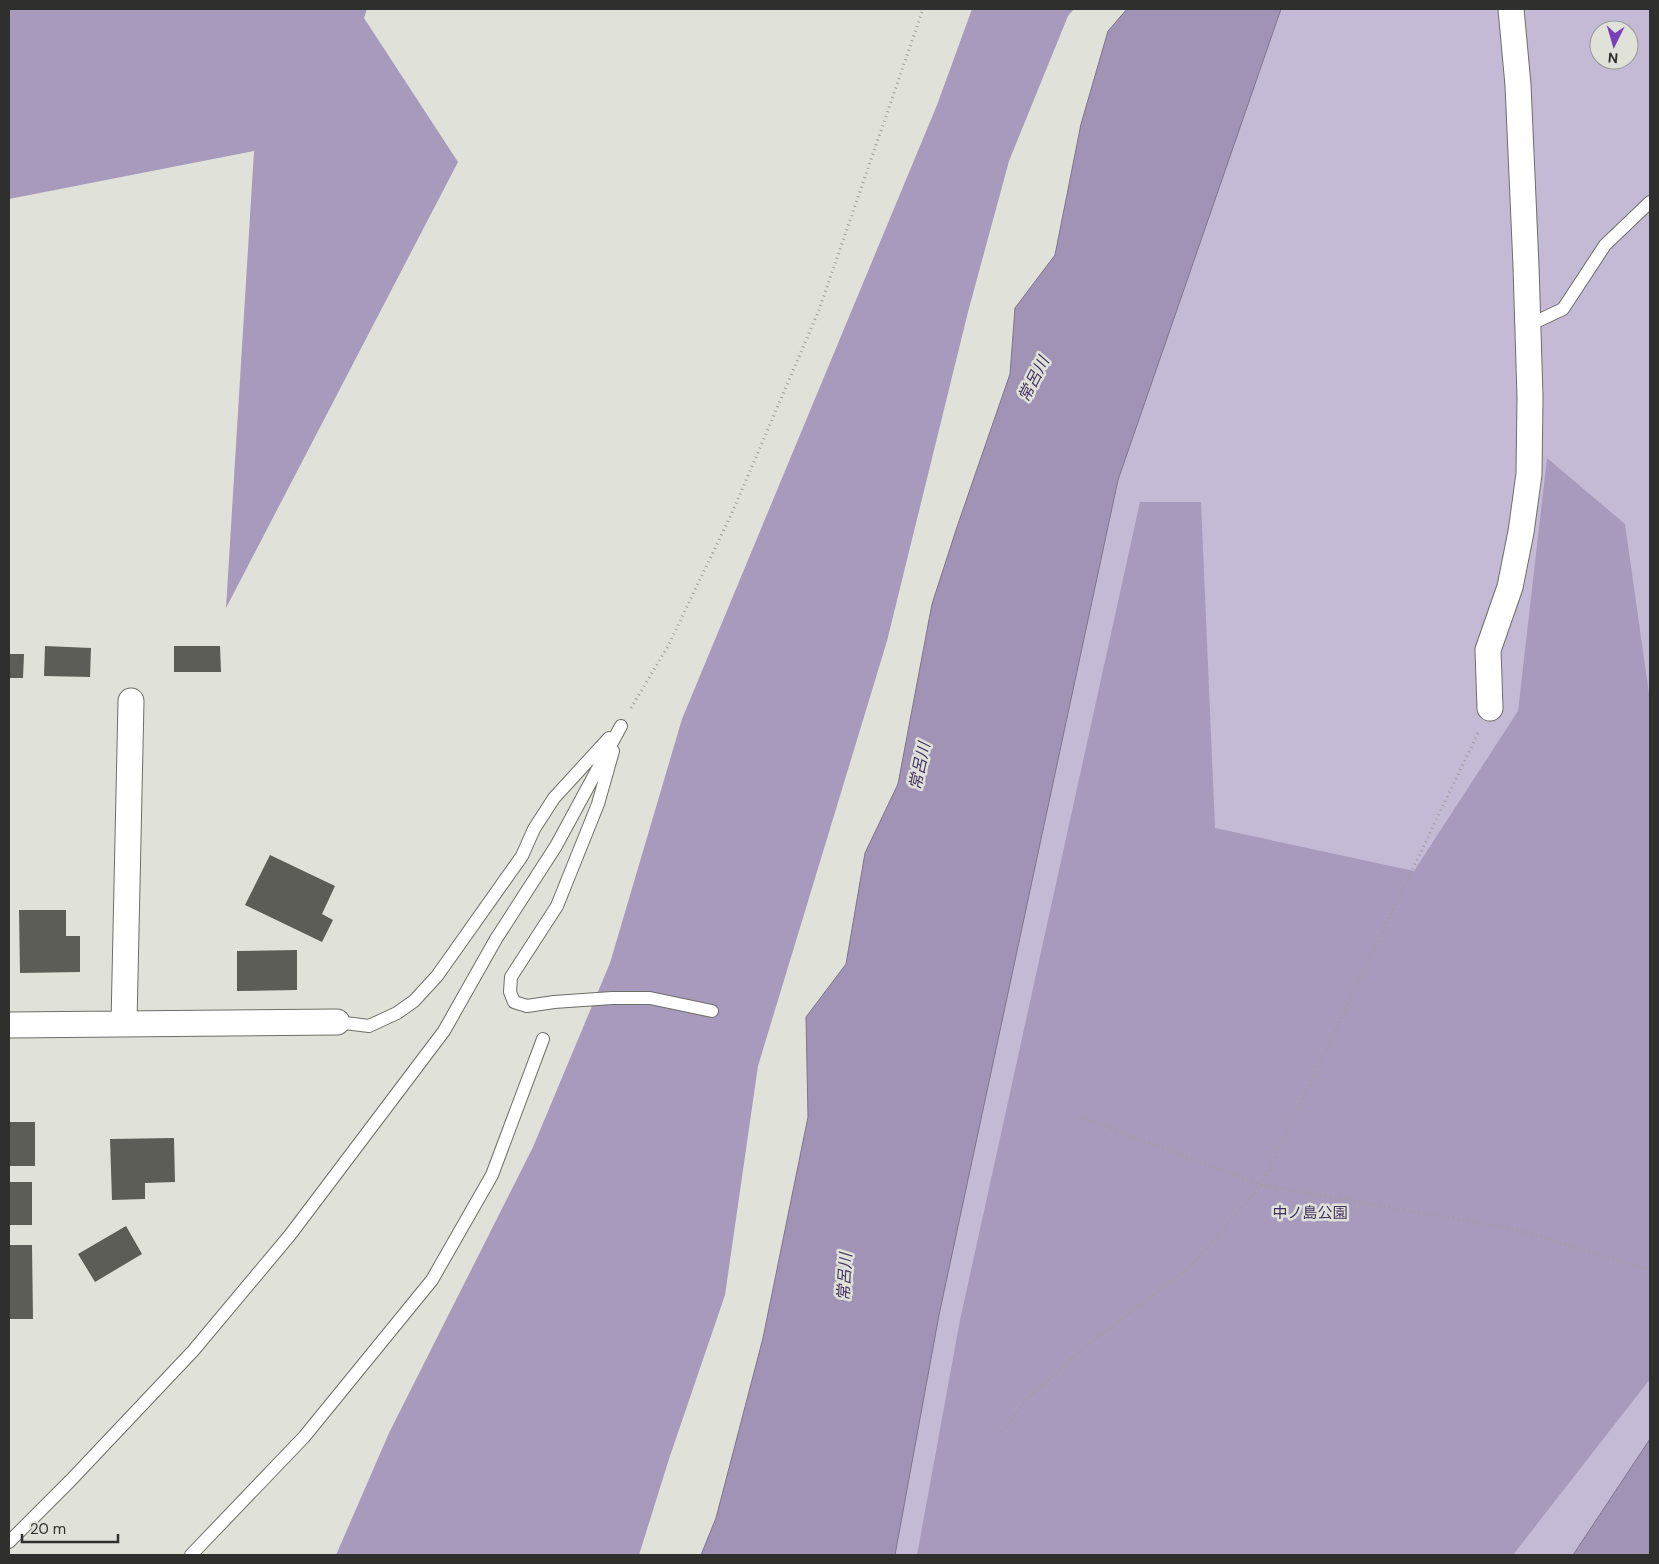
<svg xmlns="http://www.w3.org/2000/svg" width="1659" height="1564" font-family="'DM Sans','Noto Sans JP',sans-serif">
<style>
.green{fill:#c4bad6;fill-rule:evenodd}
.forest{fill:#a89abd}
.water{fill:#a093b5;stroke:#7e758c}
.building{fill:#5c5d57}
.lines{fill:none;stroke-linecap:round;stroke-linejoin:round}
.lane-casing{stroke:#6d6e68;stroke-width:14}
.street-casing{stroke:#6d6e68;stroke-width:27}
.path{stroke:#9e9f99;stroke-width:3;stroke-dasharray:1 4;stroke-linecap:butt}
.lane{stroke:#fff;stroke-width:12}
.street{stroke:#fff;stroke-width:25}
.labels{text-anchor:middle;stroke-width:5;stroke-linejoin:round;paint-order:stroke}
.park-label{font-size:15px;fill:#442f5e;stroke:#e0e1d9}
.water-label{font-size:16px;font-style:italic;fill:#473261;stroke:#e0e1d9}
</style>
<rect width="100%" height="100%" fill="#e0e1d9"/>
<path class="green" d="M1281 9H1650V1439L1573 1555H895L939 1315 1118 480ZM1599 30H1629V60H1599Z"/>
<path class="forest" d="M9 9H367L364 18 458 162 226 608 254 151 9 199Z
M972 9H1074L1068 16 1009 161 968 312 887 641 758 1066 725 1295 669 1459 639 1555H336L389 1433 533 1147 610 963 682 719 937 105Z
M1547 458 1625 524 1650 701V1379L1513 1555H917L960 1320 1140 502H1201L1215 828 1414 871 1518 711Z"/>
<path class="water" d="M1127 9H1281L1118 480 939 1315 895 1555H701L716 1518 763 1338 808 1117 806 1017 846 964 865 853 898 784 932 604 957 527 1010 374 1015 308 1055 255 1081 124 1108 31Z
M1650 1439V1555H1573Z"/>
<path class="building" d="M45 646 91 648 90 677 44 676Z
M174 646H220L221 672H174Z
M9 654H24L23 678H9Z
M270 855 335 886 322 914 333 920 322 942 245 905Z
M19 910H66V936H80V972L20 973Z
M297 950V990L237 991V951Z
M9 1122H35V1166H9Z
M174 1138 175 1182 145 1183V1199L112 1200 110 1139Z
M9 1182H32V1225H9Z
M126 1226 142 1254 95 1282 78 1254Z
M9 1245H32L33 1319H9Z"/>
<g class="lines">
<defs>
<path id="lane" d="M1527 326 1563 309 1605 245 1650 202
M613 751 598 804 557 906 511 977 510 992 514 1002 527 1006 554 1002 612 998H650L712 1011
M337 1022 369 1026 397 1013 414 1001 437 976 522 856 534 829 554 798 609 738
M9 1542 71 1480 193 1351 290 1235 444 1031 496 939 556 846 621 726
M191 1555 304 1437 432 1280 492 1175 543 1039"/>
<path id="street" d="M1490 708 1488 650 1510 587 1521 532 1529 474 1530 397 1526 266 1518 85 1511 9
M124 1023 131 701
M9 1025 337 1022"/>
</defs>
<use href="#lane" class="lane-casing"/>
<use href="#street" class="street-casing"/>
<path class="path" d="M631 708 668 646 732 513 819 310 923 9
M1083 1118 1261 1185 1514 1229 1650 1270
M1002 1432 1026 1400 1085 1347 1191 1266 1261 1185 1478 733"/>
<use href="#lane" class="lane"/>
<use href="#street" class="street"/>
</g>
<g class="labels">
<g class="park-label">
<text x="1310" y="1218">中ノ島公園</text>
</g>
<g class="water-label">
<text transform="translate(1033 379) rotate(-63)" y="6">常呂川</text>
<text transform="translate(919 766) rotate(-78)" y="6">常呂川</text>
<text transform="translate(844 1277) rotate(-87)" y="6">常呂川</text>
</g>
</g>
<rect width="1659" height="1564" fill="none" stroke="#2f302d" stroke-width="20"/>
<g transform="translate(1614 45) rotate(185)"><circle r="24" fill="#e0e1d9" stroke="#999a94"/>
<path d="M0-4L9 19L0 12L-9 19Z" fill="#7a40b7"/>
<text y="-8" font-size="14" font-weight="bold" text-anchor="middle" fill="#2f302d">N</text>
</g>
<path d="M22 1534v8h96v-8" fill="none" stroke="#2f302d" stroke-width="2.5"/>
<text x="30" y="1534" font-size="15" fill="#2f302d" stroke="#e0e1d9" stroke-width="4" paint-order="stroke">20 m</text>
</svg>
